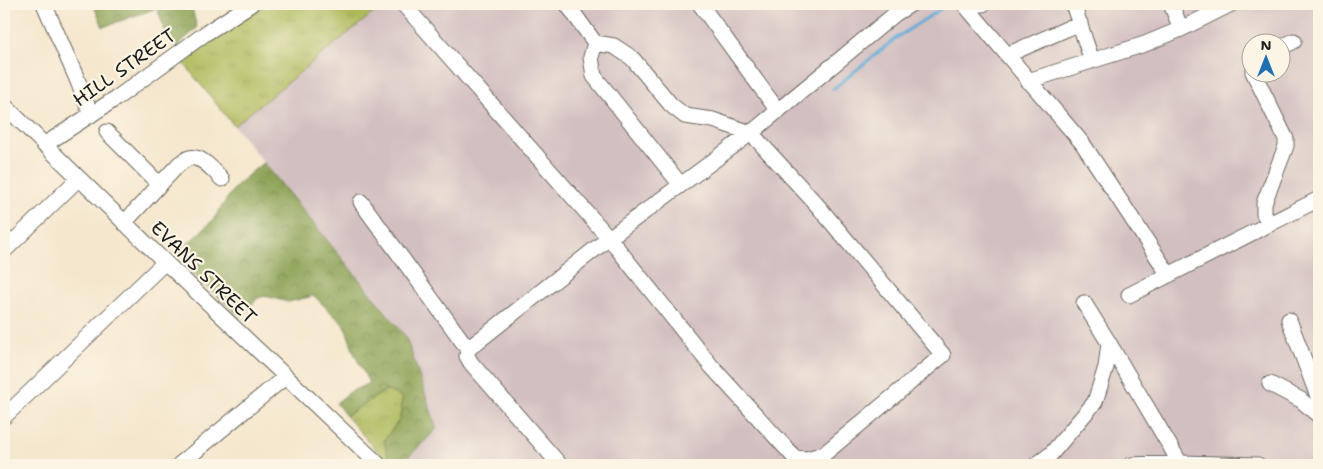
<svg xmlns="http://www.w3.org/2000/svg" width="1323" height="469" font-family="'Shantell Sans',sans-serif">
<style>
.industrial{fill:#d2bfc0;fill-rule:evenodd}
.grass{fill:url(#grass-tufts);stroke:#666b3c}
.forest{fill:url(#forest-crowns);stroke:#545f38}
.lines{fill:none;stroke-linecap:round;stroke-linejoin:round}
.stream{stroke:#5faad7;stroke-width:3}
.minor-casing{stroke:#68635a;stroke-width:17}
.minor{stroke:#fff;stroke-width:15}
.labels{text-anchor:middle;stroke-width:4.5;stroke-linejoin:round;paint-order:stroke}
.street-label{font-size:19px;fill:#1c1c1c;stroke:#fcf5e5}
</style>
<defs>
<pattern id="grass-tufts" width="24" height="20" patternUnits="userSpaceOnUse" patternTransform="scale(1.25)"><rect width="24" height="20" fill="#afba5c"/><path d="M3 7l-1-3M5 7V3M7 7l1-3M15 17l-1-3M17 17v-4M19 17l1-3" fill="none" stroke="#969f4f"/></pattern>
<pattern id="forest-crowns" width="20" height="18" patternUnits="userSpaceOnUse" patternTransform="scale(1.25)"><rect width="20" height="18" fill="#8ba254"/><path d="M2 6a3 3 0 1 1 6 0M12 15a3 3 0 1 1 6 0" fill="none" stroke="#718345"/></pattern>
</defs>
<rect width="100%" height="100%" fill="#fcf5e5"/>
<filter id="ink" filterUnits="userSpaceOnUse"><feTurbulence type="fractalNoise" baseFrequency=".02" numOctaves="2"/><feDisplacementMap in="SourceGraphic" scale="10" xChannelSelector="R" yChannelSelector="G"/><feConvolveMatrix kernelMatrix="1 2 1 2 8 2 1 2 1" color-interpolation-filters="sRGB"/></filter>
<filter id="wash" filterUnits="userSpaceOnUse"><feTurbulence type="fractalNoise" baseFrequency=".0096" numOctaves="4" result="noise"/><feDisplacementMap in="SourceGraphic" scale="20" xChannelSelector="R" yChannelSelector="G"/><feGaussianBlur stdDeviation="1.12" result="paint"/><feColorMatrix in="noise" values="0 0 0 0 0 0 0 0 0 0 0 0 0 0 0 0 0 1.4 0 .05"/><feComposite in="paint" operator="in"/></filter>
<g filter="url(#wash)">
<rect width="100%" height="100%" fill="#f5e7cd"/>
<path class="industrial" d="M384 4H1319V465H400L437 429 406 337 234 126ZM1250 42H1280V72H1250Z"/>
<path class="grass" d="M261 4H384L234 126 181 60Z
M386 389 402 398 400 419 384 440 390 462 388 463 346 416Z"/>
<path class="forest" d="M93 4H191L197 28 177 46 168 39 157 8 103 27Z
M264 163 406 337 437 429 400 465C387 465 387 451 384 440L400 419 402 398 386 390 346 416 336 403 350 392 369 383 354 353 345 326 314 296 288 302 265 296 258 298 240 317 188 269 181 250 212 221 235 187 255 169Z"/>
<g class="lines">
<path class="stream" d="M833 89 896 38 945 6"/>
</g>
</g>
<g filter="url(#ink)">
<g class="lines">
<defs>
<path id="minor" d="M44 4 77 79 91 115
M567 4 595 43 591 57 594 76 680 184
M700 4 778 111
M964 4 1083 144 1169 275
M965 4H983
M1071 4 1074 7 1092 61
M1171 4 1181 29
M404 5 609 238 712 367 795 458 807 459 824 454 943 355 817 205 751 133 713 120 685 116 671 105 632 58 614 46 595 43
M1280 48 1294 41
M1007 55 1080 23
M1253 72 1286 139V146L1264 203V214L1270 224
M1028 81 1145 44 1181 29 1231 4
M4 105 165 262 379 465
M107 132 160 185
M44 145 118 97 206 33 251 4
M361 202 468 349 467 356 471 363 560 465
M124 223 179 164C182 162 186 159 189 158 202 155 214 171 222 179
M4 251 78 179
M1129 295 1319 199
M1084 303 1109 343 1180 463
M1289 320 1319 399
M468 349 609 238 751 133 895 14 911 4
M1270 384 1301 400 1319 416
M4 417 165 262
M179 465 285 377
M1036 465 1051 454 1095 402 1106 367 1109 343
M1131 465 1180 463 1258 465"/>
</defs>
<use href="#minor" class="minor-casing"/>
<use href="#minor" class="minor"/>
</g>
</g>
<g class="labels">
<g class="street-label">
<text transform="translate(124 67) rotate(-35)" y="7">HILL STREET</text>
<text transform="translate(204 272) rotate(44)" y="7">EVANS STREET</text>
</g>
</g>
<rect width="1323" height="469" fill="none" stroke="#fcf5e5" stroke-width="20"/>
<g transform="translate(1266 58)"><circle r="24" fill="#fcf5e5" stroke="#a29e95"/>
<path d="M0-4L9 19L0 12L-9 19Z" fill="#1f6fb2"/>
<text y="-8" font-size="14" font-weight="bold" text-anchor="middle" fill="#1c1c1c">N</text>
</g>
</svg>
